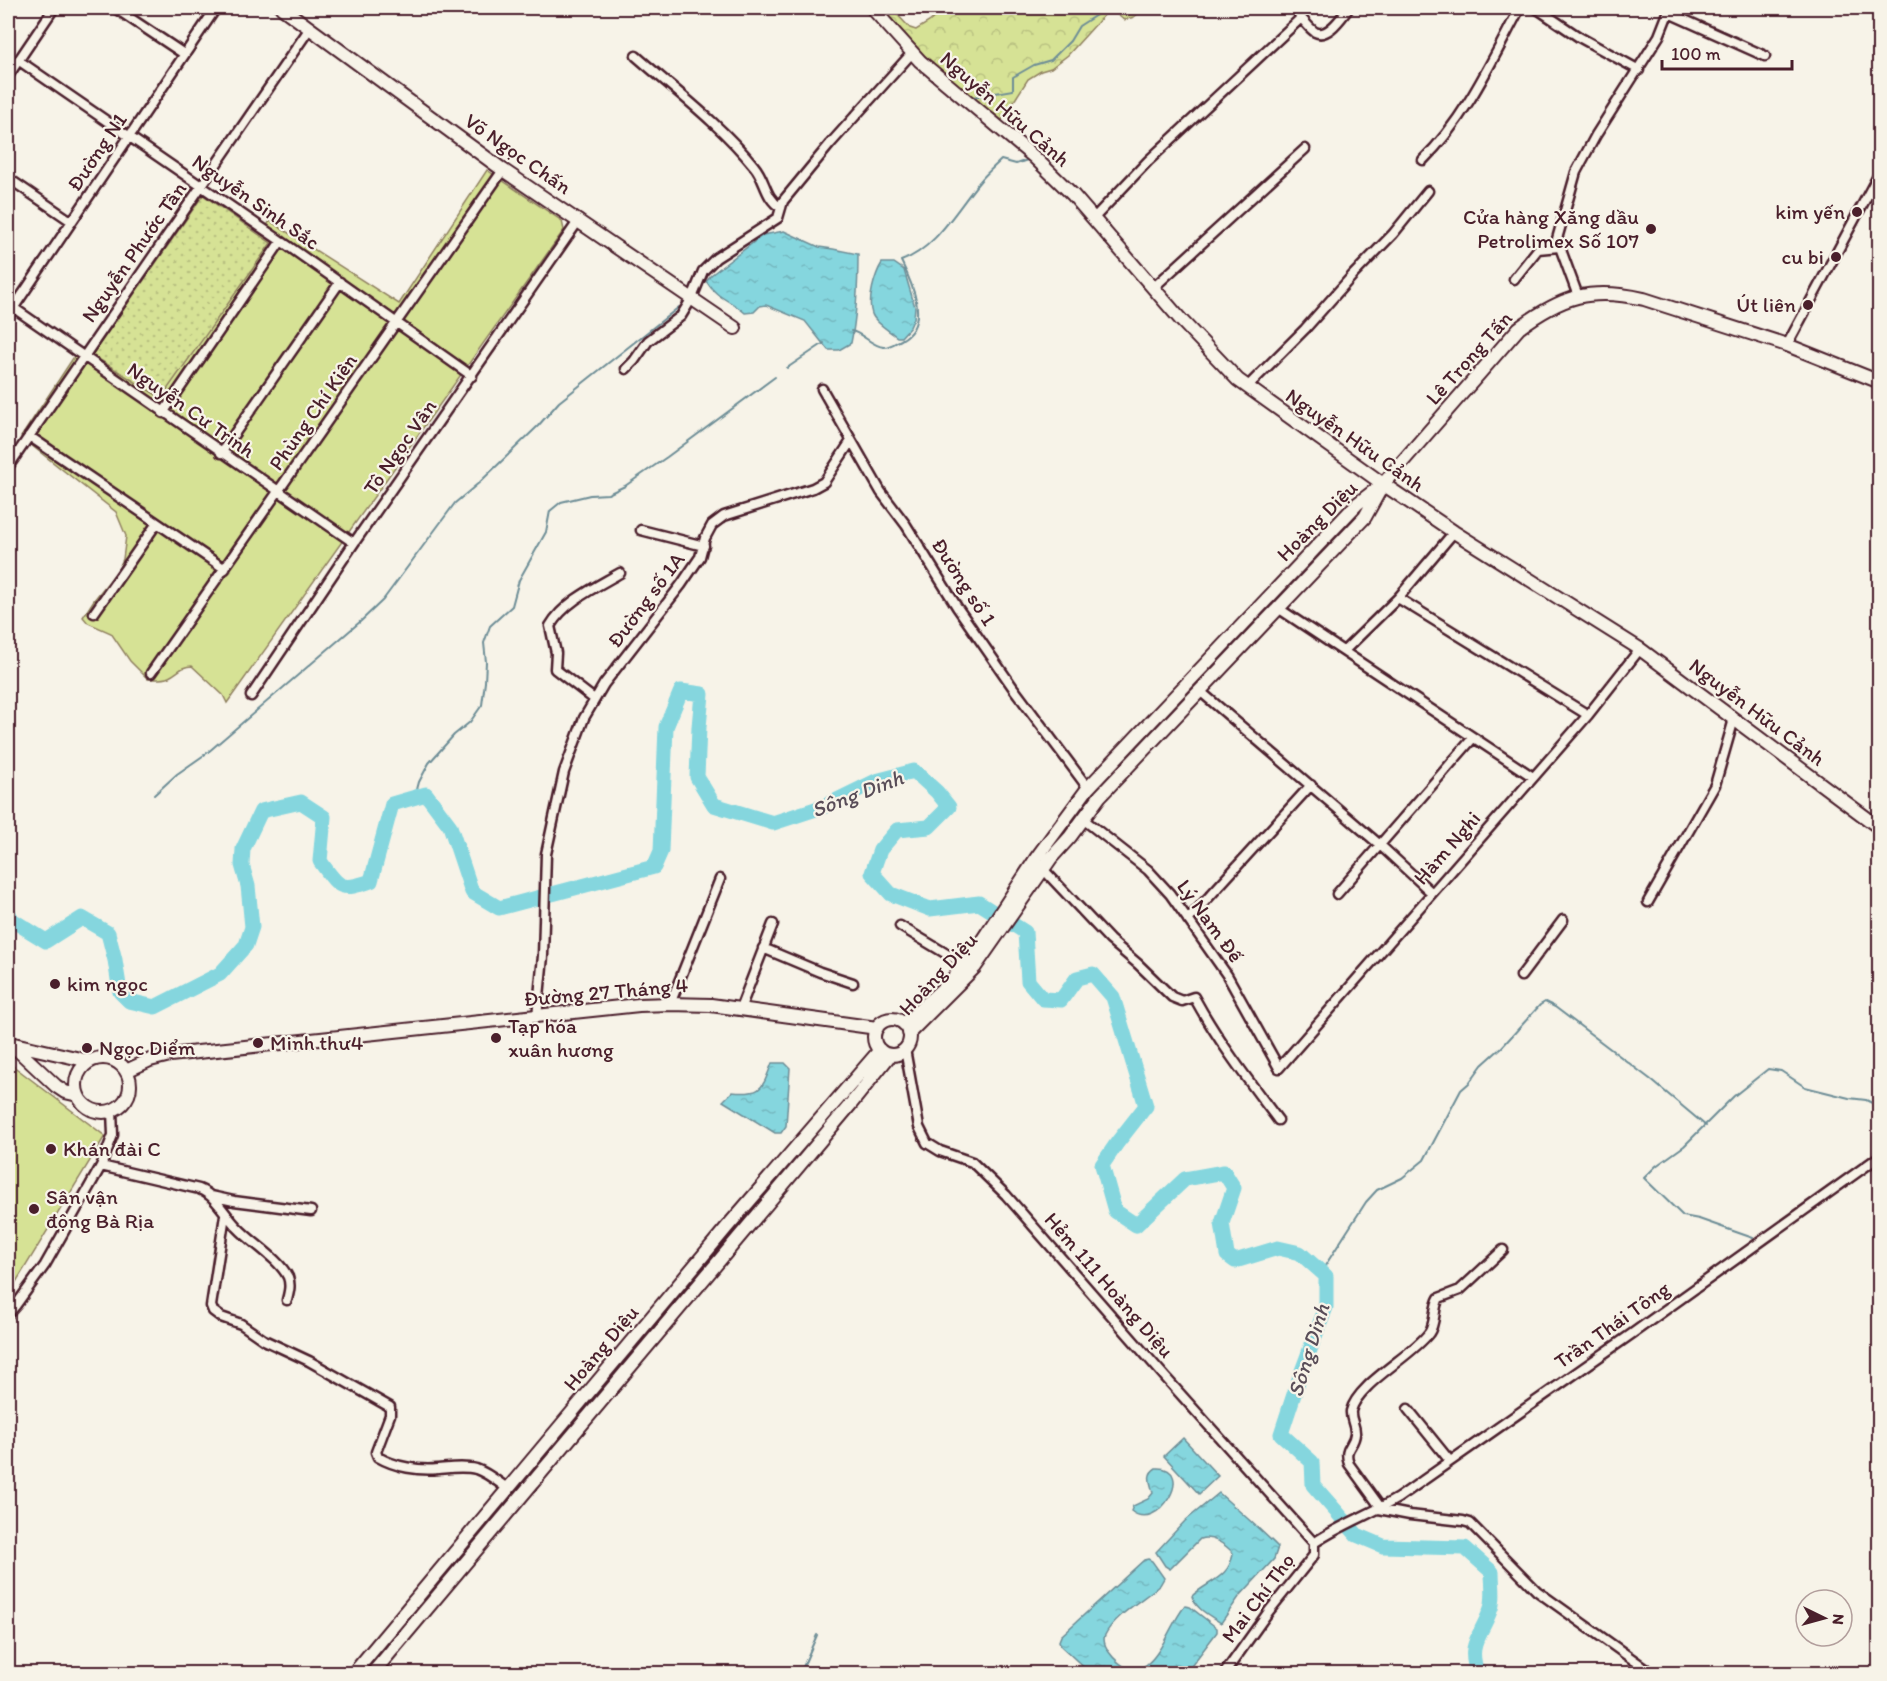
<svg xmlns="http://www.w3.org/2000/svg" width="1887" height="1681" font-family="Itim,sans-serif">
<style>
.grass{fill:#d6e295;stroke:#908060;stroke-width:1.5}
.forest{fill:url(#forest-crowns);stroke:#908060;stroke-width:1.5}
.park{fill:url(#park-dots);stroke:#908060;stroke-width:1.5}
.water{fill:url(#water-ripples);stroke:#6d8d96;stroke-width:1.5}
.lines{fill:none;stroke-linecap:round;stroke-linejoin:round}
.stream{stroke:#6d8d96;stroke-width:2}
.river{stroke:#85d6de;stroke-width:15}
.street-casing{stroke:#4a1f2b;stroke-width:13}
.secondary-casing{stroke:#4a1f2b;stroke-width:16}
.street{stroke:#f7f3e8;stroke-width:8}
.secondary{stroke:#f7f3e8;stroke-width:12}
.poi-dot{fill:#4a1f2b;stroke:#f7f3e8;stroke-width:2}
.labels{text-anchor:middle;stroke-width:4.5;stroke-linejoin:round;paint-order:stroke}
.street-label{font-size:21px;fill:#4a1f2b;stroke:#f7f3e8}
.poi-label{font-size:21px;fill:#4a1f2b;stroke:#f7f3e8;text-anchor:start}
.water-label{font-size:22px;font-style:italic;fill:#594d58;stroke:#f7f3e8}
</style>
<defs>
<pattern id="forest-crowns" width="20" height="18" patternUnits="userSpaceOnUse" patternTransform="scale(1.5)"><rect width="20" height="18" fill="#d6e295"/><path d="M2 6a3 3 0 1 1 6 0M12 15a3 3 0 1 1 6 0" fill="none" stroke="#b9c181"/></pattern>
<pattern id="park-dots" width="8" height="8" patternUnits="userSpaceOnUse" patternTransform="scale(1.5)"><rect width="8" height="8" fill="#d6e295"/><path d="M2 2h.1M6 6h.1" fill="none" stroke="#b9c181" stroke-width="1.8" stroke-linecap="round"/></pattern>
<pattern id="water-ripples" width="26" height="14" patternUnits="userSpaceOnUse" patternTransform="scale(1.5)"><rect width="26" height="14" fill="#85d6de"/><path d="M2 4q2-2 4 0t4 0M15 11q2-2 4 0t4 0" fill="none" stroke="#74b7bf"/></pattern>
</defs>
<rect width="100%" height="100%" fill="#f7f3e8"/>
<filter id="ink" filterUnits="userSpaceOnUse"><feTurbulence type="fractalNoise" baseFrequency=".0167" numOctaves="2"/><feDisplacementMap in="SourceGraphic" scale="12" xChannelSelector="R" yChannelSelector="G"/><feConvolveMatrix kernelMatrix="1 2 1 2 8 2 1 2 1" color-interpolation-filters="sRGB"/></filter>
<g filter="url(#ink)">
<path class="grass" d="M487 170 562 221 564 230 227 703 223 695 192 666C181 666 178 673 169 677 162 680 155 679 148 679L130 661 111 633 88 623 83 617 94 600 118 570 123 559 126 536 116 512 21 437 75 355 89 348 153 390 270 221 399 304Z
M8 1062 105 1136 13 1287 8 1283Z"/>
<path class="forest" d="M946 8H1140V12L1134 17 1124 20 1115 13H1106L1068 55 1051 68 1041 71 1028 79 1002 120 942 75 887 14 888 10H893L910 28 916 30 929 22Z"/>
<path class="park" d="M203 195 271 243 161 398 92 355Z"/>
<path class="water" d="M784 231 819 247 833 249 858 254C858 285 857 314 851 343L839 350H828L805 321 766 305 760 306 754 312 745 313C731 300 718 300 706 281L711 275 763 235Z
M882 263H894L904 270 915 307 914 318 910 327 901 337H897C890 331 875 323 872 314 867 301 875 274 882 263Z
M772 1063H785L790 1068 786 1126 781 1133H775L723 1101 732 1092C763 1095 762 1088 772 1063Z
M1183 1438 1218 1476 1199 1494 1164 1456Z
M1156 1468C1197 1466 1159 1534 1131 1511L1133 1506 1148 1499 1153 1493C1151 1483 1145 1475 1156 1468Z
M1219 1493C1239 1511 1259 1528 1278 1547L1274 1559 1239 1597 1221 1623C1211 1616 1195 1609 1192 1596 1208 1581 1230 1578 1233 1553 1225 1544 1211 1535 1200 1539L1170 1569 1165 1566 1156 1552 1185 1521Z
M1148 1559 1152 1561 1164 1578 1160 1585C1144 1599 1114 1616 1105 1635 1099 1647 1123 1671 1135 1670 1139 1670 1143 1667 1147 1664 1162 1653 1172 1621 1185 1606L1190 1607 1217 1628V1632L1186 1673H1090L1061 1646 1059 1641 1061 1636 1144 1560Z"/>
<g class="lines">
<path class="stream" d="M972 97 1013 90V77L1034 65 1051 60 1070 41 1079 26 1107 8
M851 331C863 333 871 346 884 347 890 347 895 343 901 340 931 324 912 283 901 261 937 248 957 208 981 180 987 173 994 167 1001 160L1016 164 1030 159
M787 368 824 343
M154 795 177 774 207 753 361 621 383 600 455 503 480 482 538 426 559 402 679 307
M415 797 419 782 429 763 454 735 470 722 482 705 485 682 486 662 484 643 490 626 512 606 519 580 546 532 550 511 561 502 590 495 608 494 625 486 667 457 775 377
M1753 1238 1699 1219 1683 1216 1644 1178 1656 1166 1684 1146 1734 1096 1768 1069 1781 1071 1805 1087 1849 1098 1866 1100 1880 1107
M1321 1272 1366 1202 1377 1190 1402 1178 1424 1160 1461 1090 1469 1083 1482 1065 1502 1047 1540 1005 1545 1002 1555 1007 1650 1079 1706 1126
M800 1674 817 1635"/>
<path class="river" d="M8 912 12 920 46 941 82 918 108 933 115 960 120 992 129 1001 155 1007 220 974 246 945 252 927 248 886 242 865 243 849 261 811 301 802 324 817 320 861C339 887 339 892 371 881L392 804 426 794 450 826 472 892 499 908 654 867 661 851 666 727 681 691 702 694 699 727 697 777 714 805 773 823 825 806 876 781 914 771 937 792 949 807 929 827 897 830 880 850 872 873 891 894 930 909 979 903 1025 932 1028 981 1043 999 1061 1000 1077 978 1093 974 1113 997 1146 1106 1117 1143 1102 1165 1115 1211 1136 1225 1185 1179 1224 1172 1234 1188 1222 1223 1227 1255 1235 1261 1278 1248 1300 1253 1326 1276V1307L1299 1379 1281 1434 1312 1462 1313 1485 1357 1535 1383 1546 1465 1548 1492 1572C1492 1584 1495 1600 1490 1611 1481 1636 1466 1645 1478 1674"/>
<defs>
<path id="street" d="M115 8 184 54
M1536 8 1579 37 1639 70
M1669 13 1765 56
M1301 18C1305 22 1310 29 1315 32 1328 39 1342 16 1349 8
M636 56C676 91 721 125 754 166 766 180 764 197 781 208
M18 60 281 241 472 376
M8 76 54 8
M1423 160C1466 118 1492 60 1520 8
M8 178 71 221
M1093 219 1148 161 1301 18 1296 8
M1514 279 1538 249 1559 247
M1153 288 1305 149
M1578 296 1557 239 1576 172 1596 135 1659 36 1670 8
M8 304 354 543
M8 316 216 8
M1787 345 1880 172
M626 369 634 361 648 341 681 316 692 298 703 271 716 258 778 218 783 201 830 144 912 53
M1247 387 1305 329 1353 275 1393 234 1428 191
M822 389 881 492 906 525 957 607 1014 689 1088 788
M163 413 281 241
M29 436 225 569
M221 453 340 282
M8 467 310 28
M641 530 704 546
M1398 598 1588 715
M1278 608 1533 777
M94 613 157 523
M1344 651 1398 598 1454 532
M151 673 503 170
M1200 691 1380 845 1432 893
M251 696 354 543 579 220
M594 699 555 669 556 653 550 626C565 601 596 587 620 573
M1083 819 1148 870 1170 894 1227 975 1279 1068 1588 715 1640 649
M1043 869 1110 940 1138 964 1172 997 1182 1001 1194 997C1218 1041 1248 1080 1278 1120
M1337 894 1473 738
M1648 902 1715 785 1734 719
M1188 920 1311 785
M900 926 965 965
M763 948 820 972 853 983
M1521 976 1563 920
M670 1004 720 879
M740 1009 773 924
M537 1017 543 956 546 854 564 772 584 718 604 684 681 585 700 557 705 538 712 525 724 516 813 488 824 482 851 441
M905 1049 919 1127 927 1143 940 1151 972 1162 1006 1195 1166 1378 1314 1543
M101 1166 199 1189C217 1196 225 1216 238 1228 252 1243 279 1259 288 1277 291 1285 289 1292 287 1300
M211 1196 234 1201 311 1211
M225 1215 211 1306 213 1311 221 1317 241 1324 264 1340 309 1361 390 1407V1415L376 1452 378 1457C395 1467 419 1471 438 1469 450 1468 464 1466 476 1469 488 1473 498 1482 508 1489
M8 1314 16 1305 45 1265 101 1166 113 1135 112 1110
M1408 1409 1450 1461
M1381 1508 1349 1464C1343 1447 1354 1447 1355 1434 1356 1426 1350 1420 1351 1411 1357 1384 1412 1356 1429 1333 1436 1323 1433 1308 1439 1298L1460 1290 1503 1250
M1379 1509 1410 1515 1463 1521 1470 1523 1537 1591 1649 1671
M1314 1543C1340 1525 1371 1514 1398 1498L1633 1333 1880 1156
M1224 1674 1269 1611 1314 1555V1543"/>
<path id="secondary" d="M282 8 503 170 735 328
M872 8 920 61 1034 157 1073 195 1181 320 1238 380 1383 484 1454 532 1640 649 1880 828
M874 1037a18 18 0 1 1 36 0a18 18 0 1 1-36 0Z
M904 1024 951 981 970 959 1037 857 1088 788 1357 504 1383 484 1519 328C1562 296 1590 287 1644 299L1787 345 1880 382
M909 1033 975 967 1051 858 1070 837 1100 796 1365 517 1381 488
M8 1041 56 1086 65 1092 78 1095
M14 1044 89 1061
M76 1085a27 27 0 1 1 54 0a27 27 0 1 1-54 0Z
M126 1071 150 1060 170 1055 639 1005 670 1004 711 1005 877 1028
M353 1674 727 1227 880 1050
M372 1674 850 1105 890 1055"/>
</defs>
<use href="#street" class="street-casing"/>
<use href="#secondary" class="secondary-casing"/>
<use href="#street" class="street"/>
<use href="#secondary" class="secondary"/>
</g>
</g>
<g class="poi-dot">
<circle cx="1857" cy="212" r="6"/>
<circle cx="1651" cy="229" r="6"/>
<circle cx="1836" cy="257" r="6"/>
<circle cx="1808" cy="305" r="6"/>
<circle cx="55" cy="984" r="6"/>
<circle cx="496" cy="1038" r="6"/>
<circle cx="258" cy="1043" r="6"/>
<circle cx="87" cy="1048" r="6"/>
<circle cx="51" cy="1149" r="6"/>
<circle cx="34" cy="1209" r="6"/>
</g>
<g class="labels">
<g class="street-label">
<text transform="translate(1005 109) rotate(41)" y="7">Nguyễn Hữu Cảnh</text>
<text transform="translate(97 152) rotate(-56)" y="7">Đường N1</text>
<text transform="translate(518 154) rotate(35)" y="7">Võ Ngọc Chấn</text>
<text transform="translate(256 202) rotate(35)" y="7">Nguyễn Sinh Sắc</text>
<text transform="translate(134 252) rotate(-55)" y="7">Nguyễn Phước Tần</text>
<text transform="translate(1469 358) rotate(-48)" y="7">Lê Trọng Tấn</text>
<text transform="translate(191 410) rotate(35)" y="7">Nguyễn Cư Trinh</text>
<text transform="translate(313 412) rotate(-55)" y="7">Phùng Chí Kiên</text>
<text transform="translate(1355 440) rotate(35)" y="7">Nguyễn Hữu Cảnh</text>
<text transform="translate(400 447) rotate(-55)" y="7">Tô Ngọc Vân</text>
<text transform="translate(1317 521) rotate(-45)" y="7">Hoàng Diệu</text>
<text transform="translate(964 582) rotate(57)" y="7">Đường số 1</text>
<text transform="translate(646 600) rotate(-53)" y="7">Đường số 1A</text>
<text transform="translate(1757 712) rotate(37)" y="7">Nguyễn Hữu Cảnh</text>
<text transform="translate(1447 848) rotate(-49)" y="7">Hàm Nghi</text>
<text transform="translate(1210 921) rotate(54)" y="7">Lý Nam Đế</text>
<text transform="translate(938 974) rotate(-47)" y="7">Hoàng Diệu</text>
<text transform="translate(606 992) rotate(-5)" y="7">Đường 27 Tháng 4</text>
<text transform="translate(1109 1285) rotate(49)" y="7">Hẻm 111 Hoàng Diệu</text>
<text transform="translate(1612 1325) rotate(-35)" y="7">Trần Thái Tông</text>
<text transform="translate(601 1348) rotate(-50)" y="7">Hoàng Diệu</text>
<text transform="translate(1258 1598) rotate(-53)" y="7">Mai Chí Thọ</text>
</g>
<g class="poi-label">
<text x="1845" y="219" text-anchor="end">kim yến</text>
<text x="1639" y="224" text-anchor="end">Cửa hàng Xăng dầu<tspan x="1639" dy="24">Petrolimex Số 107</tspan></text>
<text x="1824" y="264" text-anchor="end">cu bi</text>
<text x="1796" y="312" text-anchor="end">Út liên</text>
<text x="67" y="991">kim ngọc</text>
<text x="508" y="1033">Tạp hóa<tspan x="508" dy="24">xuân hương</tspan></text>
<text x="270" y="1050">Minh thư4</text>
<text x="99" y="1055">Ngọc Diểm</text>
<text x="63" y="1156">Khán đài C</text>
<text x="46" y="1204">Sân vận<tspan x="46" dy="24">động Bà Rịa</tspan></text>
</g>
<g class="water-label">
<text transform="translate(857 793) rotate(-21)" y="8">Sông Dinh</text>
<text transform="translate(1308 1350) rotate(-73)" y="8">Sông Dinh</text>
</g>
</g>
<rect width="1887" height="1681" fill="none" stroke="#f7f3e8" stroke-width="30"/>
<rect x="15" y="15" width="1857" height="1651" fill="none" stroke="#4a1f2b" stroke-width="2" filter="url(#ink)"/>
<g transform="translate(1824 1618) rotate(95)"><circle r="28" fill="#f7f3e8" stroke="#b29e9c" stroke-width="1.5"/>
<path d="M0-4.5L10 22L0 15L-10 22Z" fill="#4a1f2b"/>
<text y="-9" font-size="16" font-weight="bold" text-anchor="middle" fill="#4a1f2b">N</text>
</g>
<path d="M1662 60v9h130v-9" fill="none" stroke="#4a1f2b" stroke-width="3"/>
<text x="1671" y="60" font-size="18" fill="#4a1f2b" stroke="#f7f3e8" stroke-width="4.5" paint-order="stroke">100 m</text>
</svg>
